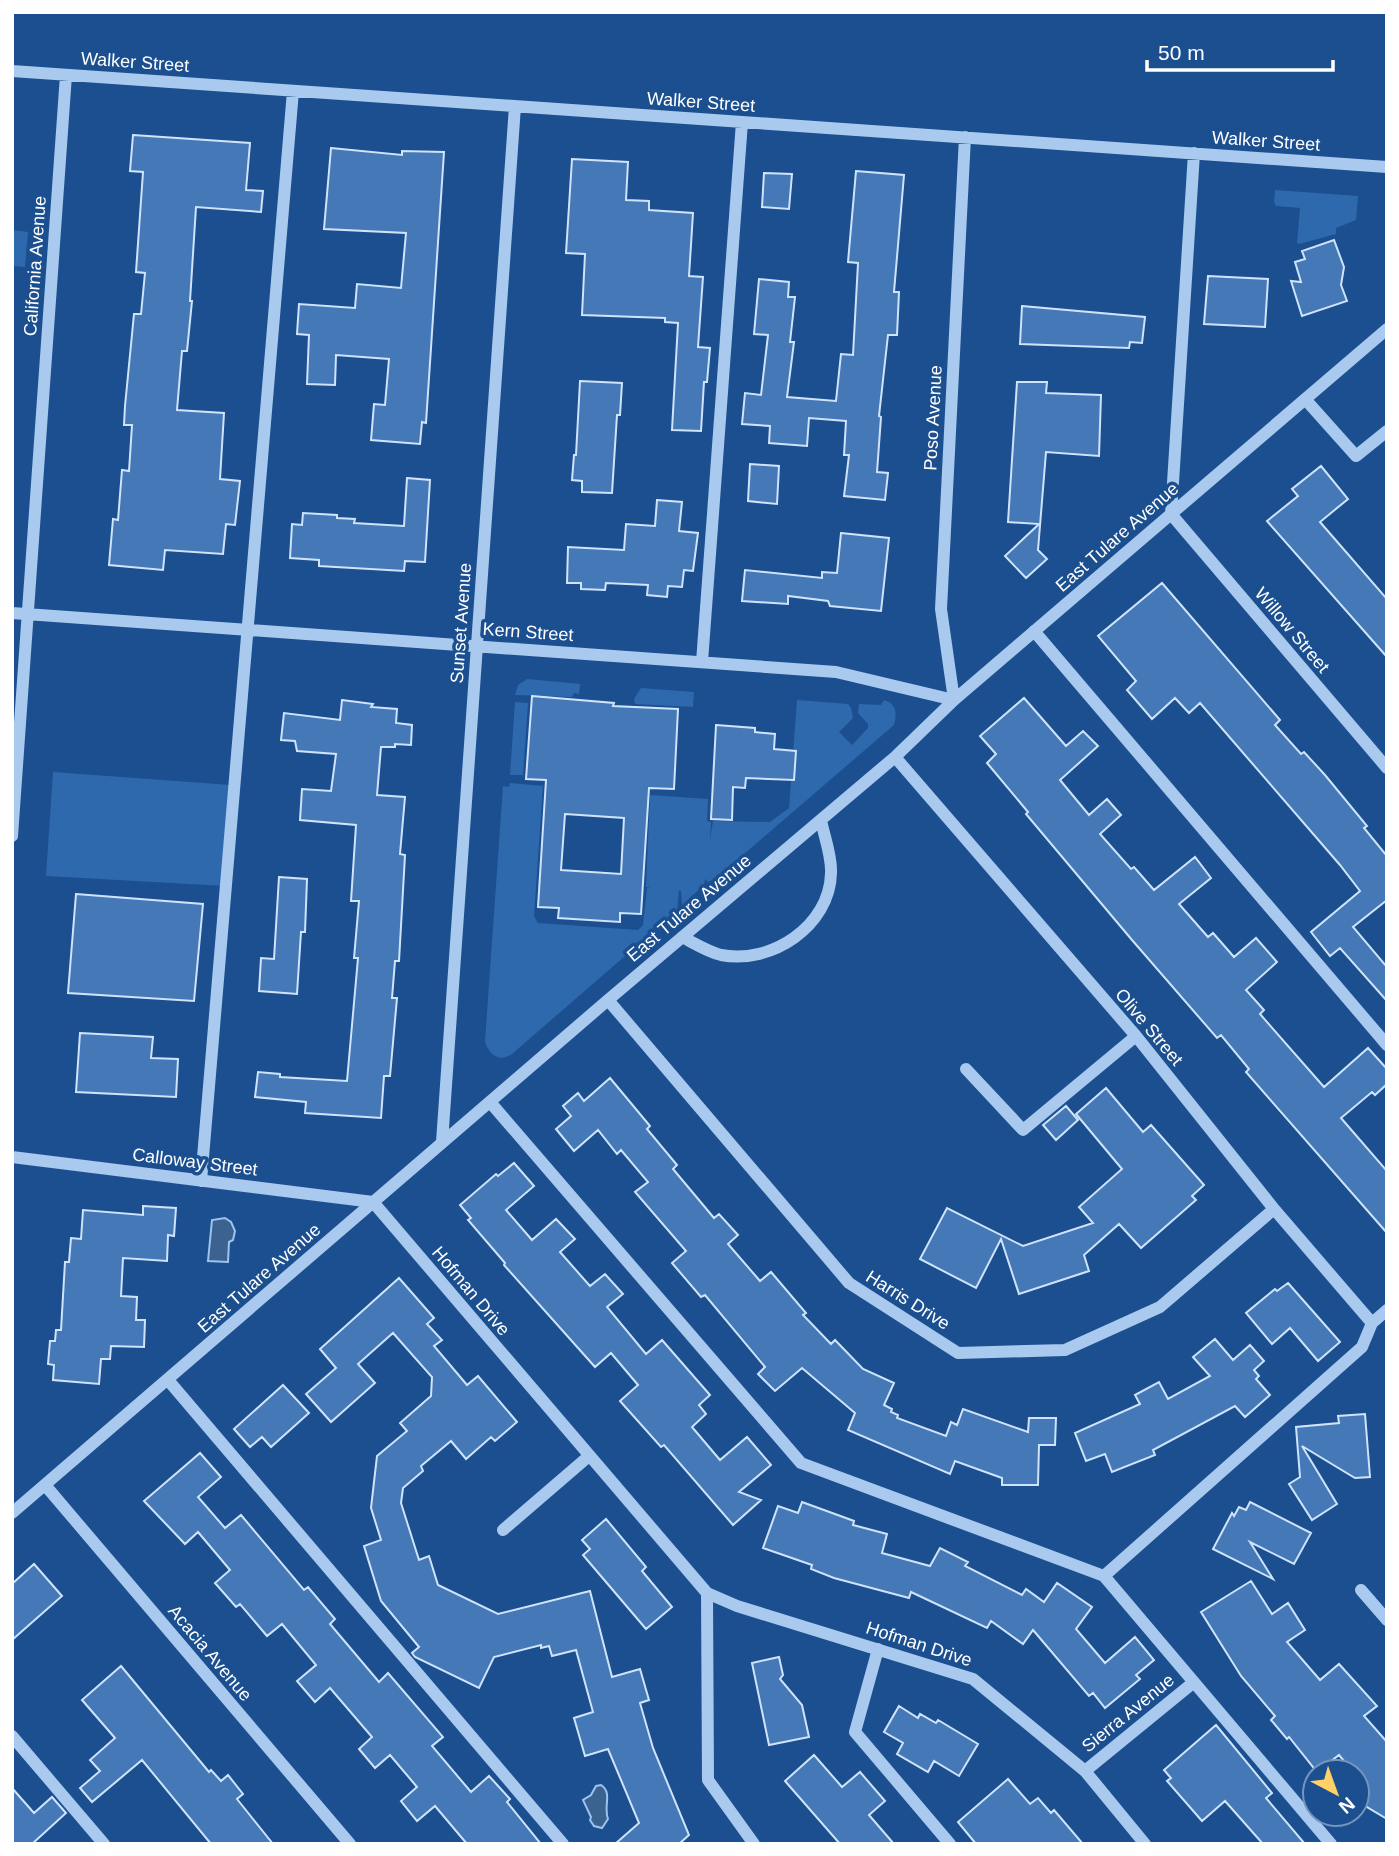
<svg xmlns="http://www.w3.org/2000/svg" width="1399" height="1856" font-family="Helvetica,sans-serif">
<style>
.green{fill:#2e69ad}
.water{fill:#3c6290;stroke:#9cc4f0;stroke-width:2}
.building{fill:#4478b7;stroke:#cfe3fa;stroke-width:2;fill-rule:evenodd}
.lines{fill:none;stroke-linecap:round;stroke-linejoin:round}
.minor{stroke:#a9c9ee;stroke-width:12}
.labels{text-anchor:middle;stroke-width:7;stroke-linejoin:round;paint-order:stroke}
.street-label{font-size:18px;fill:#fff;stroke:#1b4f8f}
</style>
<rect width="100%" height="100%" fill="#1b4f8f"/>
<path class="green" d="M1275 190 1358 196 1356 220 1336 228V234L1299 244 1297 243 1300 208 1276 206 1274 202Z
M12 230 28 232 25 267 12 266Z
M527 679 580 684 579 694 574 693 572 697 515 695 518 685Z
M641 688 694 692 693 707 635 704 634 699Z
M797 700 848 704 851 708 853 718 839 732 852 745 868 728V724L858 713 859 704 881 705 884 700C897 704 897 714 894 725L715 879 708 882 705 879 704 885 682 905 681 891 679 890 677 911 512 1054C499 1063 488 1054 485 1041L503 786 509 787 510 783 543 786 534 916 538 923 638 930 643 925 647 888H651L646 887 650 795 708 799 707 821 711 822 710 840 713 821 770 822 789 808Z
M515 702 528 703 523 775H510Z
M53 772 231 785 225 886 46 876Z"/>
<path class="water" d="M225 1218 231 1222 235 1231 233 1240 229 1242 228 1262 208 1261 212 1220Z
M601 1785C613 1793 603 1806 608 1819L602 1828 594 1826 590 1820 591 1817 583 1800 591 1795 596 1786Z"/>
<path class="building" d="M133 135 250 143 246 190 263 191 261 212 196 207 190 301H192L187 351H182L177 410 224 413 220 479 240 481 235 525 226 524 223 554 165 550 163 570 109 565 113 519 118 520 122 470 129 471 132 425H124L125 406 134 314H141L145 273 136 272 143 172 130 171Z
M331 148 402 155V151L444 152 426 423 422 422 420 444 371 440 374 404 385 405 389 359 336 355 335 385 307 384 309 335 297 334 299 304 355 308 357 284 401 288 406 233 324 229Z
M572 159 628 162 626 200 649 201V210L693 213 689 276 703 277 698 347 710 348 707 382H704L701 431 672 430 678 323 665 322V318L582 315 585 254 566 253Z
M856 171 904 175 894 292H899L897 335H888L879 416 881 417 877 472 888 473 885 500 844 496 849 455H844L846 421 809 418 807 446 769 443 770 426 742 424 745 393 761 395 768 335 754 334 759 279 789 282 788 297H795L790 342H794L787 397 836 401 841 354 853 355 858 263 848 262Z
M764 173 792 174 789 209 762 207Z
M1334 240 1344 267 1341 285 1347 301 1302 316 1291 281 1301 282 1295 262 1305 259 1302 251Z
M1208 276 1268 279 1265 327 1204 324Z
M1022 306 1145 317 1142 343 1130 342 1129 348 1020 344Z
M580 381 622 383 620 415H617L612 493 582 492V481L572 480 574 455H576Z
M1017 382H1047L1046 393 1101 395 1099 456 1046 452 1038 550 1047 559 1026 578 1005 556 1039 524 1008 522Z
M750 464 779 466 777 504 748 501Z
M1321 466 1348 499 1320 522 1387 599V657L1267 521 1298 496 1292 489Z
M407 478 430 480 425 562 405 561 404 571 319 566V560L290 558 292 524 302 525 303 513 337 515V518L355 519 354 523 404 526Z
M657 500 682 502 679 531 698 533 693 571 684 570 682 587 668 586 667 597 647 595 648 585 606 583 605 590 581 589V583H567L568 547 624 550 626 524 655 526Z
M841 533 889 538 881 611 830 606 828 601 788 596V604L742 601 745 570 822 578V572L837 573Z
M1162 583 1280 720 1275 725 1301 754 1304 752 1325 775 1367 826 1364 828 1387 856V900L1353 927 1387 967V1001L1340 948 1330 956 1311 932 1360 891 1340 865 1200 703 1189 713 1175 698 1152 719 1127 690 1136 681 1098 636Z
M532 696 614 703 613 706 678 709 674 789 649 788 641 914 620 913V922L558 918 559 908 538 907 546 780 526 779ZM565 814 624 818 621 874 561 870Z
M1024 698 1066 746 1083 731 1098 746 1060 780 1089 815 1107 799 1121 815 1100 834 1131 869 1134 867 1154 890 1195 857 1211 878 1179 904 1208 937 1213 933 1234 957 1256 938 1277 962 1246 990 1264 1010 1260 1014 1324 1087 1368 1048 1387 1069V1084L1375 1095 1372 1092 1341 1118 1387 1171V1233L1246 1072 1249 1069 1221 1035 1217 1038 1132 940 1026 814 1028 812 987 763 996 754 980 736Z
M342 700 373 704 371 707 397 709 396 723 412 725 411 745 395 744V747H381L377 795 405 797 400 854 405 855 399 961H395L392 998H397L390 1076H384L381 1118 305 1113 306 1102 255 1097 258 1072 280 1074V1077L347 1081 358 958H354L359 901H351L356 825 300 820 302 789 331 791 336 754 297 751 295 741 281 740 284 713 340 720Z
M716 725 755 728V732L775 734 774 749 796 751 794 780 746 778 745 788 733 787 732 820 711 819Z
M279 877 307 879 305 932H301L297 994 259 991 261 958 274 959Z
M76 894 203 904 194 1001 68 993Z
M80 1033 153 1037 151 1058 178 1059 176 1097 76 1092Z
M610 1078 650 1126 647 1129 677 1165 673 1169 714 1218 719 1214 738 1235 728 1244 760 1281 771 1272 806 1313 803 1315 831 1344 835 1340 863 1369 894 1383 884 1405 892 1409 891 1412 898 1415 897 1418 946 1436 951 1422 957 1425 963 1409 1028 1432 1029 1418H1056L1055 1445H1039L1038 1485H1002V1478L955 1461 950 1474 848 1430 855 1413 802 1368 775 1391 758 1374 765 1367 705 1295 701 1297 672 1263 686 1251 635 1192 648 1182 621 1150 617 1154 598 1130 574 1151 556 1129 571 1116 563 1106 578 1093 584 1101Z
M1106 1088 1143 1132 1151 1125 1204 1185 1192 1196 1196 1200 1141 1248 1119 1224 1084 1255 1089 1271 1019 1294 1001 1239 976 1288 920 1259 947 1208 1023 1246 1093 1223 1079 1207 1122 1169 1076 1114Z
M1066 1106 1078 1120 1056 1140 1043 1125Z
M514 1163 534 1186 506 1210 532 1240 556 1219 575 1239 560 1252 590 1286 605 1274 623 1294 607 1307 646 1354 662 1340 710 1395 699 1405 706 1414 692 1427 720 1460 747 1437 771 1465 739 1492 761 1500 733 1525 664 1445 661 1447 620 1401 638 1385 611 1353 595 1367 504 1265 505 1263 468 1220 471 1218 460 1205 496 1174 498 1176Z
M143 1206 176 1208 174 1236 168 1235 167 1261 123 1258 121 1296 137 1297 136 1320H145L144 1347 111 1346 110 1359H101L99 1384 53 1380 54 1365 48 1364 50 1341H55L56 1330H61L65 1262H69L71 1238 81 1239 83 1210 143 1215Z
M399 1278 434 1318 427 1324 442 1340 434 1346 467 1385 478 1376 517 1422 495 1441 491 1437 466 1459 451 1441 421 1466 423 1471 403 1488 401 1503 419 1560 429 1556 438 1585 498 1614 590 1591 612 1677 640 1669 649 1700 640 1703 653 1748 689 1835 679 1844H615L639 1823 608 1749 585 1756 574 1718 593 1712 576 1650 552 1656 549 1646 541 1648V1645L494 1657 479 1688 415 1657 412 1653 419 1647 381 1601 364 1546 381 1540 371 1508 377 1456 407 1431 400 1423 431 1396 432 1377 393 1333 358 1364 375 1383 331 1422 306 1394 336 1368 320 1349Z
M1288 1283 1340 1342 1318 1361 1290 1328 1272 1344 1246 1313 1275 1289 1277 1291Z
M1215 1339 1233 1360 1250 1345 1264 1361 1254 1370 1259 1376 1256 1379 1270 1395 1245 1417 1235 1406 1153 1450 1155 1455 1112 1472 1105 1454 1086 1461 1075 1433 1140 1404 1135 1395 1159 1382 1168 1399 1210 1376 1193 1357Z
M283 1385 309 1413 271 1447 262 1437 250 1447 234 1429Z
M1365 1414 1370 1477 1355 1478 1302 1446 1337 1504 1312 1520 1289 1484 1300 1477 1296 1427 1339 1423 1338 1416Z
M200 1453 221 1477 198 1497 225 1528 241 1515 304 1590 308 1587 335 1619 330 1624 379 1682 388 1673 443 1737 432 1746 471 1792 489 1776 510 1799 507 1802 541 1844H467L435 1806 417 1821 401 1801 417 1787 390 1755 375 1768 359 1749 372 1737 330 1688 315 1702 297 1681 316 1665 282 1624 267 1636 240 1604 236 1607 215 1583 230 1570 198 1532 185 1544 144 1501Z
M802 1502 854 1521 853 1525 887 1534 882 1553 930 1566 940 1548 968 1562 965 1566 1022 1595 1026 1589 1044 1602 1057 1583 1092 1607 1076 1629 1105 1663 1135 1637 1154 1660 1136 1675 1140 1679 1105 1708 1093 1693 1089 1696 1033 1630 1023 1644 991 1621 987 1628 911 1592 909 1598 834 1578 811 1569 812 1565 763 1548 778 1506 798 1513Z
M1250 1502 1311 1533 1294 1564 1250 1542 1273 1579 1213 1549 1232 1513 1234 1516 1239 1507 1246 1510Z
M606 1519 646 1567 642 1571 672 1607 646 1629 583 1555 590 1549 582 1540Z
M34 1564 62 1596 12 1640V1584Z
M1251 1581 1272 1614 1288 1603 1305 1630 1287 1642 1320 1680 1339 1664 1377 1706 1364 1716 1387 1742V1819L1357 1801 1364 1786 1357 1777V1772H1353L1339 1755 1317 1772 1289 1737 1287 1739 1271 1720 1275 1716 1241 1676 1201 1612Z
M779 1657 783 1675 780 1679 802 1705 809 1737 769 1745 752 1663Z
M121 1666 209 1772 211 1770 221 1781 228 1775 243 1794 237 1799 273 1844H211L142 1760 92 1802 80 1788 100 1771 90 1760 115 1738 82 1700Z
M899 1706 918 1718 920 1714 936 1723 938 1720 978 1744 959 1776 934 1761 928 1772 897 1754 903 1743 884 1732Z
M1216 1725 1272 1793 1266 1798 1305 1844H1263L1225 1801 1202 1821 1167 1781 1171 1778 1164 1770Z
M814 1755 842 1787 860 1772 885 1801 869 1815 894 1844H840L785 1781Z
M1008 1779 1030 1804 1038 1798 1051 1813 1054 1810 1083 1844H976L958 1822Z
M12 1788 34 1813 52 1797 66 1813 32 1844H12Z"/>
<g class="lines">
<path class="minor" d="M12 71 1387 167
M1194 153 1171 514 1387 768
M1305 399 1356 456 1387 431
M12 613 836 672 954 700 941 609 965 137
M1034 631 1387 1045
M702 662 742 122
M895 757 1136 1036 1274 1209 1372 1323
M12 836 66 75
M682 937C694 943 708 952 721 955 771 965 830 926 831 873 832 856 824 836 821 820
M608 1000 849 1283 958 1353 1065 1350 1160 1307 1274 1209
M966 1069 1023 1130 1136 1036
M490 1102 801 1463 1104 1576 1331 1844
M442 1142 515 106
M12 1157 373 1202 707 1593 708 1780 754 1844
M201 1181 293 91
M168 1380 563 1844
M45 1485 350 1844
M12 1513 608 1000 895 757 954 700 1387 329
M503 1530 589 1456
M1104 1576 1362 1347 1372 1323 1387 1310
M1361 1590 1387 1620
M707 1593 737 1606 973 1679 1085 1771 1145 1844
M878 1649 855 1732 950 1844
M12 1736 104 1844
M1085 1771 1194 1682"/>
</g>
<g class="labels">
<g class="street-label">
<text transform="translate(135 62) rotate(4)" y="6">Walker Street</text>
<text transform="translate(701 102) rotate(4)" y="6">Walker Street</text>
<text transform="translate(1266 141) rotate(4)" y="6">Walker Street</text>
<text transform="translate(35 266) rotate(-86)" y="6">California Avenue</text>
<text transform="translate(933 418) rotate(-87)" y="6">Poso Avenue</text>
<text transform="translate(1117 537) rotate(-41)" y="6">East Tulare Avenue</text>
<text transform="translate(461 623) rotate(-86)" y="6">Sunset Avenue</text>
<text transform="translate(1292 630) rotate(50)" y="6">Willow Street</text>
<text transform="translate(528 632) rotate(4)" y="6">Kern Street</text>
<text transform="translate(689 908) rotate(-40)" y="6">East Tulare Avenue</text>
<text transform="translate(1149 1027) rotate(50)" y="6">Olive Street</text>
<text transform="translate(195 1162) rotate(7)" y="6">Calloway Street</text>
<text transform="translate(259 1278) rotate(-41)" y="6">East Tulare Avenue</text>
<text transform="translate(471 1291) rotate(50)" y="6">Hofman Drive</text>
<text transform="translate(908 1300) rotate(32)" y="6">Harris Drive</text>
<text transform="translate(919 1644) rotate(18)" y="6">Hofman Drive</text>
<text transform="translate(210 1653) rotate(50)" y="6">Acacia Avenue</text>
<text transform="translate(1128 1713) rotate(-39)" y="6">Sierra Avenue</text>
</g>
</g>
<rect width="1399" height="1856" fill="none" stroke="#ffffff" stroke-width="28"/>
<g transform="translate(1336 1793) rotate(139)"><circle r="33" fill="#1b4f8f" stroke="#7695bc" stroke-width="2"/>
<path d="M0-5L12 26L0 18L-12 26Z" fill="#ffd166"/>
<text y="-10" font-size="19" font-weight="bold" text-anchor="middle" fill="#ffffff">N</text>
</g>
<path d="M1147 60v10h186v-10" fill="none" stroke="#ffffff" stroke-width="3.5"/>
<text x="1158" y="60" font-size="21" fill="#ffffff" stroke="#1b4f8f" stroke-width="5" paint-order="stroke">50 m</text>
</svg>
